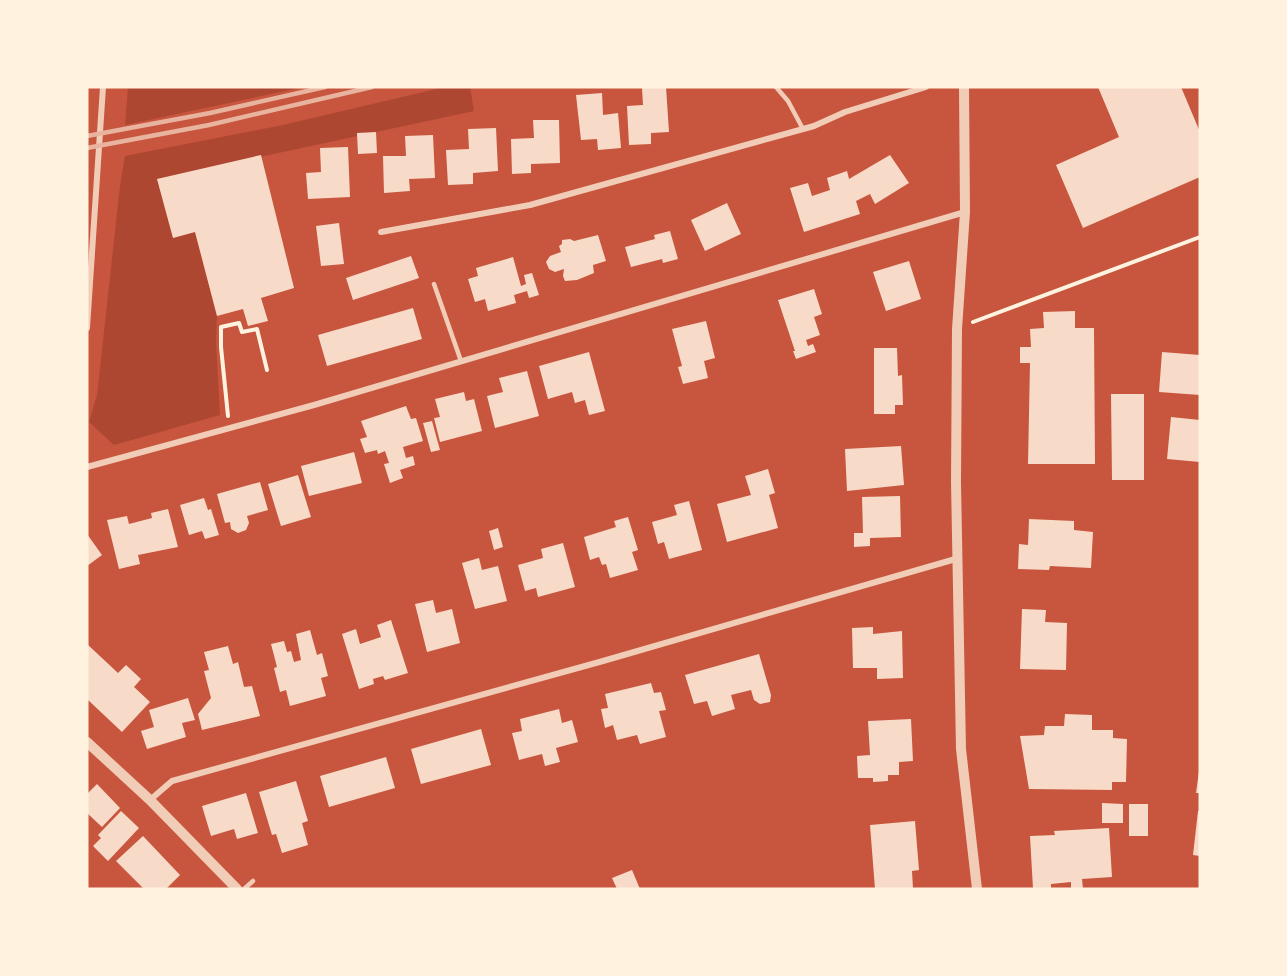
<svg xmlns="http://www.w3.org/2000/svg" width="1287" height="976" font-family="Overpass,sans-serif">
<style>
.green{fill:#ae4732}
.building{fill:#f7dbc8}
.lines{fill:none;stroke-linecap:round;stroke-linejoin:round}
.path{stroke:#fff3e0;stroke-width:4}
.service{stroke:#f1ccb7;stroke-width:4.5}
.minor{stroke:#f1ccb7;stroke-width:6}
.tertiary{stroke:#f1ccb7;stroke-width:10}
.rail{stroke:#e9b49f;stroke-width:4.5}
</style>
<rect width="100%" height="100%" fill="#c8553d"/>
<path class="green" d="M128 87H304L125 125Z
M445 87H470L474 111 157 179 173 238 195 232 217 316 216 343 220 415 114 445 89 422 97 395 120 186 125 156 283 125Z"/>
<path class="building" d="M666 87 669 132 651 133V144L629 145 627 106 643 105 642 88Z
M1098 87H1181L1200 132V177L1083 228 1056 165 1119 137Z
M602 93 603 115 618 113 621 148 598 150 597 139 581 140 576 95Z
M533 120H559L560 163 531 164V173L512 174 511 139 534 138Z
M496 128 498 171 473 173V184L448 185 446 150 469 149 468 129Z
M376 132 377 153 358 154 357 133Z
M433 135 435 178 409 179 410 191 384 193 383 156H406L405 136Z
M348 147 350 197 308 199 306 173 321 172 320 148Z
M261 155 294 288 261 298 268 321 248 326 243 309 217 316 195 232 173 238 157 179Z
M890 155 909 183 875 204 870 194 856 201 860 214 804 232 790 188 808 183 812 196 830 190 827 178 847 171 849 179Z
M727 203 741 234 705 251 691 220Z
M339 223 344 264 321 266 316 226Z
M670 231 678 259 663 263 662 259 631 267 625 247 655 239 654 235Z
M598 235 606 261 593 265 594 273 577 280 565 281 563 276 564 269 555 272 549 269 546 262 550 256 561 252 559 246 562 244V240L570 239 574 241Z
M411 256 419 278 353 300 346 278Z
M513 257 521 286 526 284 524 275 532 273 539 295 529 298 527 291 514 295 516 303 488 311 485 299 475 302 468 279 478 276 476 268Z
M909 261 921 299 886 311 873 272Z
M814 289 822 314 814 317 820 335 806 340 808 346 813 344 816 352 796 359 793 351H795L778 300Z
M413 308 422 339 327 366 318 335Z
M1075 311V328H1094L1095 464H1028L1030 363H1020V347H1031L1030 329 1044 328 1043 312Z
M706 321 715 358 704 361 708 378 683 384 678 367 682 366 672 329Z
M874 348H897L898 376 902 375 903 405H895V414H874Z
M589 352 605 411 589 415 585 400 575 403 572 392 548 399 539 366Z
M1162 352 1200 355V395L1159 392Z
M527 371 539 416 495 428 487 396 503 392 499 378Z
M464 392 466 401 474 399 482 431 440 442 434 418 440 417 435 399Z
M1111 394H1144V480H1112Z
M406 406 411 419 416 418 423 441 403 447 406 458 413 456 415 465 400 470 403 478 390 483 384 464 389 463 385 451 378 454 377 450 365 453 360 439 367 437 361 421Z
M1171 417 1200 420V462L1167 459Z
M432 421 440 450 431 452 423 423Z
M901 446 904 485 847 491 845 449Z
M354 452 362 483 309 496 301 466Z
M768 469 775 493 769 495 778 528 727 542 717 504 751 495 745 476Z
M298 475 311 517 281 526 268 484Z
M260 482 268 510 247 516 249 523 246 530 238 533 231 529 230 522 225 523 217 494Z
M900 496 901 537 870 538V546L854 547V533H863L862 497Z
M204 498 208 510 211 509 219 535 205 539 202 531 189 535 180 505Z
M689 501 702 550 669 559 664 542 658 544 652 522 677 515 674 505Z
M168 509 178 547 138 555 140 564 119 569 107 520 127 516 129 524 152 518 151 513Z
M628 517 638 550 632 552 638 570 610 578 606 564 602 565 599 557 590 560 584 537 616 527 614 521Z
M1029 519 1074 521V530L1093 532 1091 568 1050 566 1049 570 1018 569 1019 544 1028 545Z
M498 528 503 547 494 550 489 531Z
M87 534 102 555 87 566Z
M563 543 575 587 538 597 536 588 525 591 518 565 543 558 541 549Z
M479 558 482 570 498 566 507 601 475 609 462 563Z
M433 600 436 613 452 609 460 643 427 652 415 604Z
M1022 609 1046 610 1045 622 1067 623 1066 670 1020 669Z
M391 620 408 673 385 680 383 676 373 679 374 684 359 689 342 634 356 629 360 644 381 637 377 625Z
M873 627V634L902 631 903 678 877 679V668H853L852 628Z
M310 630 317 655 322 653 328 676 321 678 326 696 290 706 286 690 280 692 274 668 277 667 271 644 284 641 287 652 291 651 294 662 301 660 296 634Z
M87 644 118 673 126 665 141 679 134 687 150 702 122 732 87 699Z
M228 646 233 664 238 662 244 687 252 686 260 716 202 730 198 714 211 698 204 671 209 670 204 652Z
M759 654 771 695 770 702 760 704 754 700 751 690 731 695 735 709 712 716 707 701 694 704 685 675Z
M651 683 654 693 661 692 666 710 659 711 666 737 640 744 637 735 617 740 613 725 605 728 601 709 608 708 605 694Z
M188 698 195 720 182 723 186 737 147 749 141 731 154 727 149 710Z
M559 709 562 723 572 720 578 742 556 748 560 762 545 766 542 754 519 760 512 733 522 731 520 719Z
M1065 714 1092 715V730H1113V738L1127 739 1126 782H1112V790L1029 789 1020 736 1044 735 1045 726H1064Z
M911 719 913 761 899 762V775H888V781L873 782V778H858L857 756 870 755 868 721Z
M481 729 491 765 421 784 411 749Z
M386 757 395 788 329 807 320 776Z
M1199 771H1200V793H1196Z
M296 781 308 821 302 823 308 845 282 853 276 834 272 835 259 792Z
M97 784 120 808 102 827 87 813V794Z
M246 793 258 833 237 839 234 829 211 836 202 806Z
M1102 803 1123 804V823H1102Z
M1129 804H1148V836H1129Z
M121 811 139 828 108 861 93 846 101 838 98 835Z
M1198 811H1200V856L1193 855Z
M915 821 919 870 912 871 913 889H875L870 825Z
M1109 828 1112 877 1082 879 1083 889H1071V882L1051 884V889H1033L1030 836 1055 835 1054 831Z
M143 836 180 875 166 889H144L116 861Z
M632 870 640 889H617L612 878Z"/>
<g class="lines">
<path class="path" d="M973 322 1200 237
M228 416 221 347V327L239 323 242 332 257 329 267 370"/>
<path class="service" d="M776 87 788 101 803 129
M434 284 461 361
M244 889 253 881"/>
<path class="minor" d="M381 232 530 205 814 126 845 112 926 87
M87 328 103 87
M87 467 314 405 965 212
M150 800 172 781 603 661 959 558"/>
<path class="tertiary" d="M964 87 965 212 957 329 956 482 961 749 977 889
M87 742 150 800 237 889"/>
<path class="rail" d="M87 136 210 113 325 87
M87 148 209 125 372 87"/>
</g>
<rect width="1287" height="976" fill="none" stroke="#fff3e0" stroke-width="177"/>
</svg>
